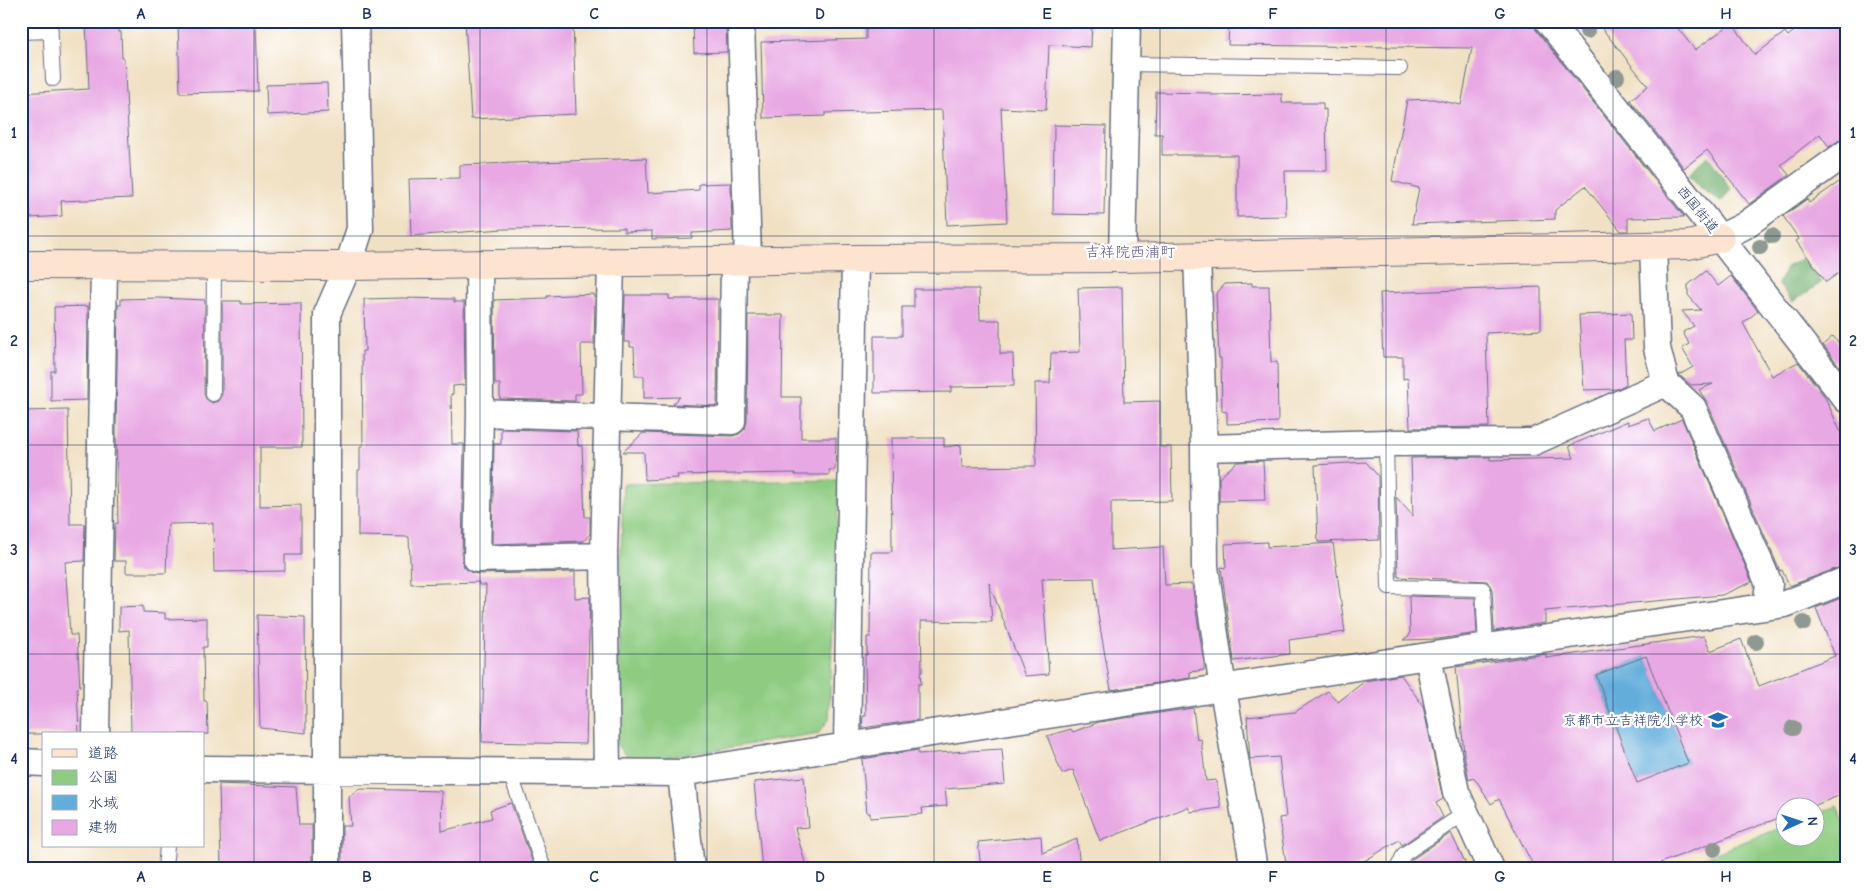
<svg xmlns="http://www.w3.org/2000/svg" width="1867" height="890" font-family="'Comic Neue','Klee One',sans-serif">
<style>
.green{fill:#8fcc82;stroke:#557e70}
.forest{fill:#73b070;stroke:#477067}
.water{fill:#63addb;stroke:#3f6e9c}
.building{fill:#e8a8e3;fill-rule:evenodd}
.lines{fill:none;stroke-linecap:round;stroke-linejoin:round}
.lane-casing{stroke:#666d82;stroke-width:16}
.street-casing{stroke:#666d82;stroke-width:29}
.secondary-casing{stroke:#666d82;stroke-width:30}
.lane{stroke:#fff;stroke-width:14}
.street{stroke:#fff;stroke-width:26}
.secondary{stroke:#fde4d0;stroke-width:28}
.tree{fill:#8f9992}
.grid{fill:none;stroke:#1b2f5e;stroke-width:1;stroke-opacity:0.55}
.labels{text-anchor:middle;stroke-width:4.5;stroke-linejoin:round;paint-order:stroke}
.street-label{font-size:14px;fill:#1b2f5e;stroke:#fff}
.poi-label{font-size:14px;fill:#1b2f5e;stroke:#fff;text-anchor:end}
.neighbourhood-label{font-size:15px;fill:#63598d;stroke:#fff}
.neatline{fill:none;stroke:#1b2f5e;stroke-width:2}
.grid-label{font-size:16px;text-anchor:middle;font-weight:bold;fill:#1b2f5e}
</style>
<rect width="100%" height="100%" fill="#fff"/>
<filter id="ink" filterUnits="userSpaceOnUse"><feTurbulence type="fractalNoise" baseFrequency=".02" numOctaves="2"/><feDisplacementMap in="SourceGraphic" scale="10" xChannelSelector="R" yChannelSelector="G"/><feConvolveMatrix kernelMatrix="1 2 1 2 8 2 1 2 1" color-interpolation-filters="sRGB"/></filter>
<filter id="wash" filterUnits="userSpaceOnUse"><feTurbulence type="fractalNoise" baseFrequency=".0096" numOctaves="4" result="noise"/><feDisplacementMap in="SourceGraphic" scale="20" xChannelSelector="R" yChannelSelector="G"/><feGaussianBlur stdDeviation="1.12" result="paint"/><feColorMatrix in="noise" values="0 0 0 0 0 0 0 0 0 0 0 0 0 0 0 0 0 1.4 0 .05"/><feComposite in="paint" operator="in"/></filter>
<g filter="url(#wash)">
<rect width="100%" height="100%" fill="#f1e1c4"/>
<path class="green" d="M839 480 829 719 819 733 659 759H629L616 744 623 484Z
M1837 806 1846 830V869H1676L1784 826V838H1814L1815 815Z"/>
<path class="forest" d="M1708 156 1731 189 1721 202 1702 189 1689 175 1698 164Z
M1802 259 1822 282 1793 302 1778 284 1786 267Z"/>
<path class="water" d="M1646 656 1688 763 1637 783 1596 675Z"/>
<g id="blocks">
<path class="building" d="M86 21H118L119 32H121L122 58H124L132 198 61 201 62 216 30 218V209L21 210V93L89 89Z
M178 21H256L258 91 180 93Z
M465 21H573L576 114 471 119Z
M939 21H1092L1091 47 1049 45 1046 110 1001 108 1007 222 947 225 942 110 825 113V116L763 118 761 42 866 39V28L939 26Z
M1229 21H1533L1536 30 1684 217 1628 218V231H1621L1585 186 1555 210V219L1412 224 1419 188 1392 181 1407 100 1433 99 1461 105 1472 48 1228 45Z
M1596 21H1672L1695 50 1732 23 1755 55 1785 32 1788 36 1807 21H1846V138L1838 141 1829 147 1820 134 1781 165 1789 175 1749 204 1707 150 1684 168 1630 100 1648 86Z
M726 23 727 52 694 53 693 24Z
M327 83 328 112 267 115 266 85Z
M1156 92 1210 93V95L1282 94V103H1323V110L1326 109 1327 171H1285L1286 216 1237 217V155H1162V134H1155Z
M1054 125 1106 126 1104 215 1053 214Z
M646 158 648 193 699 190V184L731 183 732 231 692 233V238L652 239V231L624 232V228L503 229 411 236 409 179 460 178V165Z
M1846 177V268L1826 282 1796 241 1799 239 1783 216 1807 199 1809 203Z
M1706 271 1718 286 1731 276 1758 311 1743 323 1772 376 1798 362 1825 397 1846 444V565L1789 586 1782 570 1780 571 1707 402 1699 390 1713 384 1691 385 1679 375 1693 367 1682 348 1689 344 1683 332 1694 326 1682 311 1701 310 1688 295V285Z
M1252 283V286H1269L1271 362H1277L1278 422 1227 424V412L1222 411 1221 358H1219L1216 294 1225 284Z
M1122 287 1124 402 1160 401V447H1171L1172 501 1111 502V550L1163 547 1165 585 1192 584 1204 664V670L1190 672V678L1111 690 1098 615 1094 578 1042 579 1049 674 1025 676 989 583 992 622 921 621 922 672H920L921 684H918V720L862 728 863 716H866L865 655H867V637H870L871 552H892L891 438H944V447L961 445 962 467 1036 466 1035 383H1050L1051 353 1080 352 1078 288Z
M1541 287V330L1486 333 1489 427 1410 428 1408 378 1403 379V357H1383L1380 293Z
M914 289H979L980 320H1000V354H1013L1014 386 951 387V392L874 393V336H902V307H914Z
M593 294V296H595L594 344H581L582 394H575V401L500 399V384H495L494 300 547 298V296Z
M625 295H669V299H718L717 406 673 404 680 397 644 398V376H635L634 347H630V342H624Z
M160 298 205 300 204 394 206 399 212 403 218 401 222 394V301H241V304L301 303 302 447H260V506L301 505V555H285V571L214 572 213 523 168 524 166 573H126V561H114L115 524 118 523 116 430 118 305H121V299Z
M402 298 454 299V302H464L465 385 453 386V394H451L452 444H464L462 559 464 567 470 572 477 574 575 572V598L590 597 586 744 482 742 486 585H479V582L411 584 409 537 358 536V470H360V446H363L362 351H365L364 299Z
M88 306 87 400 51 401V371H55L54 307Z
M1631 313 1632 340H1624L1626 384 1617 389 1584 390 1579 315Z
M748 315H783L782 397H801V438H836L835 470H829V475H795V473L677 475 678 478 645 480 644 452H623L643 433 732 436 739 434 745 429 747 421Z
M1833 336 1846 352V370L1844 372 1823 345Z
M68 410 70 524H85L84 561 65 562 70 635H77L80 687 77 688 79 734H21V500H24L22 411Z
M1648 418 1655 431 1682 419 1752 582 1722 595 1545 611V623L1494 631 1492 589 1487 581 1398 577 1396 497 1413 516 1411 458 1490 457V460L1574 458 1569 446 1628 421V425Z
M501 429 577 431 578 446H582L585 517H590V534L584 541 492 544 494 444H501Z
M1263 461 1265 500 1219 501V478L1237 462Z
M1366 462 1378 476 1379 540 1318 542 1315 465Z
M1267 542V547L1333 543 1345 632 1289 640 1290 654 1234 661 1221 567 1226 568 1225 544Z
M1409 596 1475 598 1477 633 1438 639 1403 640 1410 635Z
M1846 596V793L1808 808H1784V816L1660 863 1663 869H1535L1499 799 1491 804 1478 783 1473 778 1469 780 1464 754 1456 667 1546 654V658L1704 636 1710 651 1741 639 1759 686 1835 656 1816 608ZM1646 656 1688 763 1637 783 1596 675Z
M143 606V612L165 613V619L207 618V647H203L204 701H207L208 734H131L129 630 119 631V607Z
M257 615 305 617 306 733 260 728Z
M1401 675 1423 706 1443 799 1436 803 1443 817 1402 845 1399 840 1351 869H1287L1279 818 1286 817 1279 757 1250 759 1247 717 1295 712 1328 691 1338 702 1365 681Z
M1193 708 1197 740 1201 739 1206 781 1216 780 1221 808 1190 812 1188 807 1100 841 1073 770 1062 774 1047 736 1071 729 1073 732 1099 722Z
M1002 749 1005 784 945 789 947 806 922 808 923 814 870 818V813H867L862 759 918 750V754Z
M804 777 809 827 795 828 807 869H762L754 782Z
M219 784 296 787 299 825H312V869H221Z
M359 789 441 791 442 831 492 818 490 810 511 803 535 869H342V826H351L349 797Z
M1451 833 1468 869H1414L1411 860Z
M1041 836 1042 853 1077 839 1080 869H981L978 842Z"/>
</g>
</g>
<g filter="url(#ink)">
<use href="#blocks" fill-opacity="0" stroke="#666d82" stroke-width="1"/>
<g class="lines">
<defs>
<path id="lane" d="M50 21 53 79
M21 32 51 31
M1126 64 1400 68
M213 394 214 266
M1386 443 1389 587 1483 589 1486 647
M510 773 544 869
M165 869 167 846
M1397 869 1404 854 1465 813"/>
<path id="street" d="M741 21 748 260
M1548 21 1720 238 1846 399
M1720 238 1744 226 1846 153
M1653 246 1657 348 1666 383 1693 408 1769 584 1766 606
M1197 256 1204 448 1205 567 1223 689 1254 869
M1122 258 1127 21
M479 264 480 413 477 559 604 556
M480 413 732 421 734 260
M1204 448 1386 443 1533 442 1666 383
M1428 657 1456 792 1491 869
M96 734 104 266
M847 746 855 259
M21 762 44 763
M204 769 681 773 847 746 1486 647 1785 604 1846 580
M607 772 604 556 611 262
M681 773 691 869
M327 869V314L348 266 360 229 355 21"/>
<path id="secondary" d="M21 265 348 266 855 259 1122 258 1688 245 1720 238"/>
</defs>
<use href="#lane" class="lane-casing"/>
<use href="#street" class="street-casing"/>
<use href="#secondary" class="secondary-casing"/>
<use href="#lane" class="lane"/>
<use href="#street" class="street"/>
<use href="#secondary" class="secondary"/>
</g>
<g class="tree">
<circle cx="1587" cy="31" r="8"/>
<circle cx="1617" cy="77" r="8"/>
<circle cx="1772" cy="236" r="8"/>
<circle cx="1760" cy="247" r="8"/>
<circle cx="1804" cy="623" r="8"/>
<circle cx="1756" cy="642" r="8"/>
<circle cx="1793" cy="728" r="8"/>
<circle cx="1714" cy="849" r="8"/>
</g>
</g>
<path class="grid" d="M254 21V869M480 21V869M707 21V869M934 21V869M1160 21V869M1386 21V869M1613 21V869M21 236H1846M21 445H1846M21 654H1846"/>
<defs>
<symbol id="school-bare" viewBox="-9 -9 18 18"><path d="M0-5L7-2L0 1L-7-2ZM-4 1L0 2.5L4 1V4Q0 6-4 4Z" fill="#1f6fb2" stroke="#fff" stroke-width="2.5" paint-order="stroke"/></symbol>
</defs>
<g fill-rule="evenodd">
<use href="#school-bare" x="1704" y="706" width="28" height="28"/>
</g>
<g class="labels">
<g class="street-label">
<text transform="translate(1698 209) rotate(51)" y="5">西国街道</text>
</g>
<g class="poi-label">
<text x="1703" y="725">京都市立吉祥院小学校</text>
</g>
<g class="neighbourhood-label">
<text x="1130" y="257">吉祥院西浦町</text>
</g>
</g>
<rect width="1867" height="890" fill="none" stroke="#fff" stroke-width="55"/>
<rect x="42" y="732" width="162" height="115" fill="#ffffff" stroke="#a4acbf"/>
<rect x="52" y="749" width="25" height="8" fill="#fde4d0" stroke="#a4acbf"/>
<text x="88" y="758" font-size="15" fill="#1b2f5e">道路</text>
<rect x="52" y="770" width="25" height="15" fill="#8fcc82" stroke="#a4acbf"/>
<text x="88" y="782" font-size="15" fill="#1b2f5e">公園</text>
<rect x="52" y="795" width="25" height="15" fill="#63addb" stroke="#a4acbf"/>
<text x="88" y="808" font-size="15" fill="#1b2f5e">水域</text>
<rect x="52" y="820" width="25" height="15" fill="#e8a8e3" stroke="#a4acbf"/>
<text x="88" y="832" font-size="15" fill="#1b2f5e">建物</text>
<g transform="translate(1800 822) rotate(87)"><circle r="24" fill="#ffffff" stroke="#a4acbf"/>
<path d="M0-4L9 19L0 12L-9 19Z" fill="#1f6fb2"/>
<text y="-8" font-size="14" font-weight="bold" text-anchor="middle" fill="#1b2f5e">N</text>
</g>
<rect x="28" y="28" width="1812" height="834" class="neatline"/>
<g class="grid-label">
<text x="141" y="19">A</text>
<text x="367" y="19">B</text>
<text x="594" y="19">C</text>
<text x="820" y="19">D</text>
<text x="1047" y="19">E</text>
<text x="1273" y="19">F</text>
<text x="1500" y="19">G</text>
<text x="1726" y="19">H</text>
<text x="14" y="138">1</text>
<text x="1853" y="138">1</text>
<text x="14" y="346">2</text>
<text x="1853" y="346">2</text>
<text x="14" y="555">3</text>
<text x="1853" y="555">3</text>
<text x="14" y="764">4</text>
<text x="1853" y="764">4</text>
<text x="141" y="882">A</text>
<text x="367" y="882">B</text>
<text x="594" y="882">C</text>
<text x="820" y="882">D</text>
<text x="1047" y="882">E</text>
<text x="1273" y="882">F</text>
<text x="1500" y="882">G</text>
<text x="1726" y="882">H</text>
</g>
</svg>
